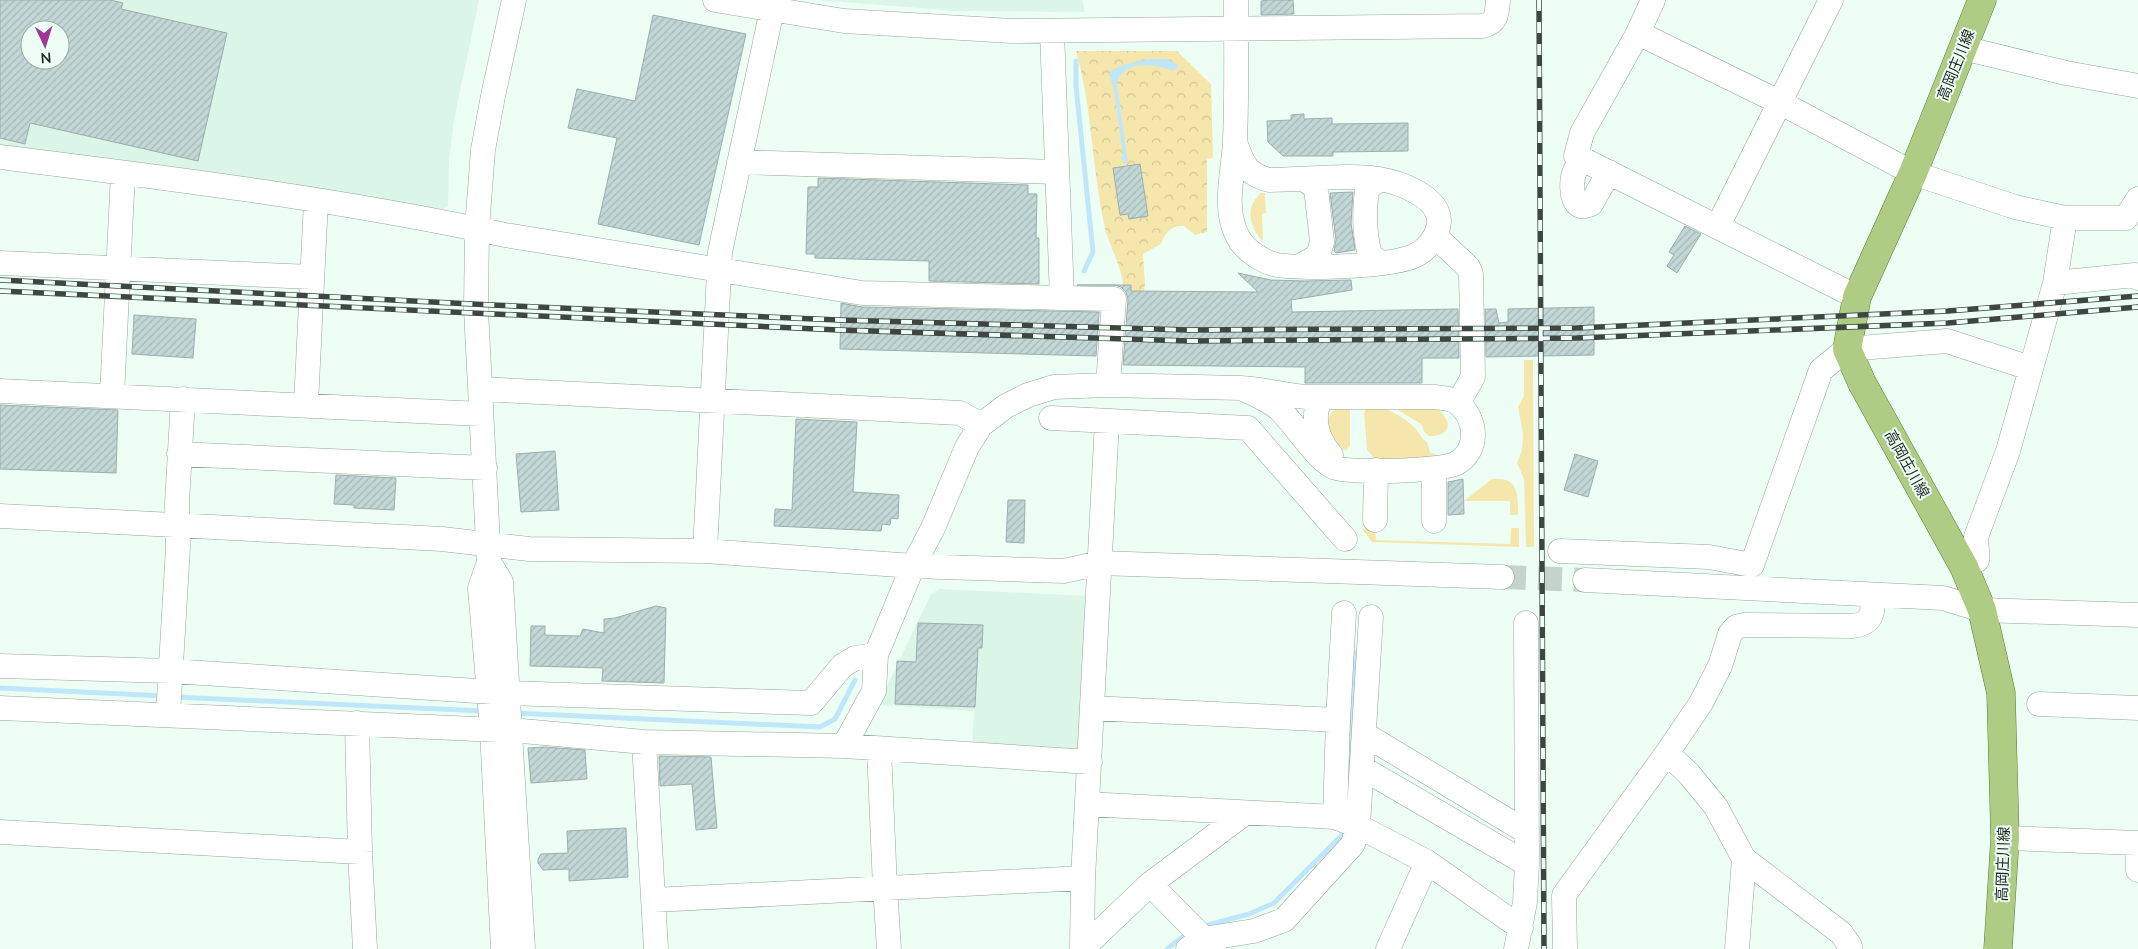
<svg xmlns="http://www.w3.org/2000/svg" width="2138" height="949" font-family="Lato,'Noto Sans JP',sans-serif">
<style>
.built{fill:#dbf5e7;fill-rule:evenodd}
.green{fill:#f5e7ac}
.park{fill:url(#park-crowns)}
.water{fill:#c0e7f9}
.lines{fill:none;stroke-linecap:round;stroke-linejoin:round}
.stream{stroke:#c0e7f9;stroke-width:5}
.building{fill:url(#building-hatch);stroke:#9aaead;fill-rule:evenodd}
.minor-tunnel{stroke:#c4d3cb;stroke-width:24;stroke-dasharray:24 12;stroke-linecap:butt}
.minor-casing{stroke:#95a59d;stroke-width:25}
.major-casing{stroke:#587b2b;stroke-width:29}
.minor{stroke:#fff;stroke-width:24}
.major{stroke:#aecc83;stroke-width:28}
.rail-casing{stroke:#3e4641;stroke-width:5.5}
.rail{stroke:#edfff5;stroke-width:4;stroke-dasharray:11;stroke-linecap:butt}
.labels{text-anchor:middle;stroke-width:4;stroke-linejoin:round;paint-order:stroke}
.street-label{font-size:15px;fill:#1e2421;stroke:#edfff5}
</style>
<defs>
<pattern id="park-crowns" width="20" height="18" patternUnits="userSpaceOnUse" patternTransform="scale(1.25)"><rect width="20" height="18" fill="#f5e7ac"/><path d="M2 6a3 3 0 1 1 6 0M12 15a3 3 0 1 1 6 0" fill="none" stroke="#d2c694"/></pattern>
<pattern id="building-hatch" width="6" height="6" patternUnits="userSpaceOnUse" patternTransform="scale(1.25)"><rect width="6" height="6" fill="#c3d7d7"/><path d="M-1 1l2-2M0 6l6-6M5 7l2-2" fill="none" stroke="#a7b8b8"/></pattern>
</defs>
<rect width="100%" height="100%" fill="#edfff5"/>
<path class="built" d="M0 0H479L454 120 449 160 448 207 434 212 0 147ZM30 30H60V60H30Z
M817 0H1082L1085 12 957 11Z
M939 589 1089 596 1080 753 972 748 974 711 878 705 931 594Z"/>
<path class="green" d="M1261 193H1265L1266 213 1262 214 1263 242C1250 228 1244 207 1261 193Z
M1524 360H1533L1534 547H1526L1524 479 1517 463 1522 450 1523 434 1518 407 1524 396Z
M1374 404C1388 410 1404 416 1415 428 1421 434 1419 436 1427 442L1430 452 1446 459H1375L1367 450 1364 413 1366 408Z
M1399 404 1435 405C1439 410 1445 415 1447 421 1451 433 1438 437 1429 436L1425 433 1421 424 1398 410Z
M1338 406H1350V446L1346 451C1326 443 1320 419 1338 406Z
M1492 479C1519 476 1518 495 1518 515H1510V501H1464Z
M1511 528H1519V547L1372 542 1362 529 1375 530 1376 540 1510 544Z"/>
<path class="park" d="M1076 51H1177L1211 84 1213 158 1207 159V232L1195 235 1184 226C1171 225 1165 233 1161 244L1143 254 1145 283 1144 291H1131V285H1123C1121 263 1108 245 1104 224 1092 167 1092 108 1076 51Z"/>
<path class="water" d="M1151 59H1167L1178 65V67L1173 71C1156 63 1120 60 1117 85L1128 163 1124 164 1123 160H1121V157H1123L1114 90 1109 74C1116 64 1139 61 1151 59Z"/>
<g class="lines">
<path class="stream" d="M1076 61V86L1093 252 1084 271
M0 688 164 696
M175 697 483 711
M514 713 820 727 835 719 855 680
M1350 774 1354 652
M1200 927 1249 914 1274 903 1347 830
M1167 949 1188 933"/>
</g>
<path class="building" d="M0 0H110L123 3 121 9 227 33 198 161 30 123 25 144 0 138ZM30 30H60V60H30Z
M1269 0H1293L1294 14 1261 15V1Z
M653 15 746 34 699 245 598 224 617 138 568 128 577 89 635 101Z
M1304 114V119L1332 118V124L1408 123V151L1333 152V156H1283L1268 142 1267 121 1291 120V115Z
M1140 164 1148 216 1129 219 1128 214 1120 215 1113 168Z
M818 178 1028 185V194H1037L1036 238H1039V284L929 281V261L815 258V254H806L808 187H818Z
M1353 192 1351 223 1355 250 1336 253 1334 251 1336 240 1330 193Z
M1685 226 1701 234 1677 273 1667 266 1674 255 1669 252Z
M1238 273 1271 280 1305 281 1351 280 1352 290 1291 300 1292 312 1458 309 1459 358H1422V383H1305V367L1125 365H1123L1128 300 1126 292 1121 287 1115 285H1077H1131V291L1258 292Z
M841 303 862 307 1099 312 1096 356 840 349Z
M1594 307V355L1486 357 1485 309H1496L1499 323 1508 322V309Z
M134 315 196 319 193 358 132 354Z
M0 405 118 410 116 473 0 469Z
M796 419 857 422 853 492 899 495 898 519 891 518 890 525 882 524 881 531 774 526 775 509 792 510Z
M555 451 559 510 521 512 516 454Z
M1575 454 1598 461 1588 497 1564 490Z
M336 475 396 478 394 510 354 508V505L334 504Z
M1463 479 1464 514 1448 515V482Z
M1008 500H1025L1024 543 1006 542Z
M656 606 666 608 664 683 602 681 603 668 530 666 531 626H545V635L580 636 583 629 604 633V619L615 618Z
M918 623 983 625 982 648H978L975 707 895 704 897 661 916 662Z
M545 747 585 750 587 779 531 783 528 748Z
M659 756 711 757 717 828 696 830 692 784 660 786Z
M626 828 628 877 569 881V869L543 870 538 863V859L541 854 568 853 567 831Z"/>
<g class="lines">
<path class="minor-tunnel" d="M1502 577 1585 580"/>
<defs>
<path id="minor" d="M715 0 844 21 1012 31 1482 26C1497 23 1497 14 1498 0
M1653 0 1638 33 1582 133 1576 156 1857 297
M1638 33 1779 102 1913 173 2015 207 2065 218H2126L2138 199
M1963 48 2066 73 2138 86
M1235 142C1243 164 1246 174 1269 180 1302 180 1348 174 1379 179 1399 182 1440 197 1439 222 1438 236 1428 249 1416 255 1393 267 1304 269 1277 265 1263 262 1244 250 1238 237 1222 208 1234 171 1235 140 1237 94 1236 47 1236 0
M0 157C168 178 338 199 505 235L862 293 1062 298 1052 32
M1581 159C1579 164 1574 171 1573 177 1571 189 1572 214 1591 204L1609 172
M739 162 1057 172
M1379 179 1367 189C1364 212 1364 233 1370 255L1381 263
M1718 226 1831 0
M1435 236 1468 267 1471 274 1473 377 1458 403
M0 263 312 277
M1300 266 1318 256 1322 242 1316 188 1304 179
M2055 283 2135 275 2138 278
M1062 298 1114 299 1108 385
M1241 388C1263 389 1284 395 1306 397H1434C1442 398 1453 398 1459 404 1477 420 1479 450 1457 463 1441 472 1355 473 1336 468 1318 463 1294 422 1278 408 1267 399 1254 394 1241 388Z
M480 389 960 413 981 425
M0 391 481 414
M112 395 123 173
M1322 397C1310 416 1317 439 1331 455
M306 404 316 201
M1051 418 1248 428 1345 539
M179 454 485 468
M1434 469V521
M0 516 442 539 529 549 705 551 913 566 1064 571 1100 563 1502 577
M1375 520 1376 470
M705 551 720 252 772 10
M1560 551 1709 557 1752 565 1821 370 1847 349 1947 341 2030 368
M489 562 501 582 523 949
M1964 567 1977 560C1979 553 1975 545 1976 537L2008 451 2055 283 2065 218
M1585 580 1943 598 1982 610 2138 615
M0 666 171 671 508 693 811 703 842 666 855 658 876 655
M2039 704 2138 708
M0 708 522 731 644 742 844 746 1090 762
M1092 708 1338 720 1335 817
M168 715 178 547 177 503 183 399
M1338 720 1344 613
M357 723 360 852 365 949
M1364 734 1527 832
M644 742 656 949
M844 746 874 691 876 655 913 566 933 528 967 447 981 425 1006 406 1028 395 1054 387 1108 385 1241 388
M879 749 885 887 889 949
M1667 753 1689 774 1716 807 1744 859 1841 933 1850 946V949
M1362 768 1527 864
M1087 804 1335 817 1358 826 1427 862 1521 928
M0 832 360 852
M2005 838 2138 843
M2138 843V870
M1150 884 1214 949
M654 900 1083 878
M1082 948 1083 878 1107 421
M503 949 492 730 480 588 489 562 476 310 477 228 483 150 493 96 514 0
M1082 949 1150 884 1245 813
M1188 949 1203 939 1254 931 1284 920 1353 844 1358 826 1371 617
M1388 949 1427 862
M1516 949 1525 902 1527 864 1526 623
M1565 949 1564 895 1667 753 1701 703 1720 666 1730 634 1736 627 1744 625 1853 626C1873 623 1873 613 1873 595
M1737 949 1744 859"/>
<path id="major" d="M1982 0 1913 173 1857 297 1847 349 1862 383 1964 567 1982 610 2001 693 2005 838 1998 949"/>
</defs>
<use href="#minor" class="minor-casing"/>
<use href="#major" class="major-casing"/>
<use href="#minor" class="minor"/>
<use href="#major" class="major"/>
<defs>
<path id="rail" d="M1539 0 1544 949
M0 280 492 305 839 320 1189 330 1577 328 1948 311 2138 296
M0 291 839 330 1189 341 1577 338 1948 323 2138 307"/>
</defs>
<use href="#rail" class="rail-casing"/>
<use href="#rail" class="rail"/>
</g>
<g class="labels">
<g class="street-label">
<text transform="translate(1956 65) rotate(-68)" y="5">高岡庄川線</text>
<text transform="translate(1907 464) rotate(61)" y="5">高岡庄川線</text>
<text transform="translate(2003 864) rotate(-88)" y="5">高岡庄川線</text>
</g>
</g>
<g transform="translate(45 45) rotate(176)"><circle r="24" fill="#edfff5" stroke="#9aa7a0"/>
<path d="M0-4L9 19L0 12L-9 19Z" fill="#9d379a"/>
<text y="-8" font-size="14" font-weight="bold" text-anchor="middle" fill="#1e2421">N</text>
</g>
</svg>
